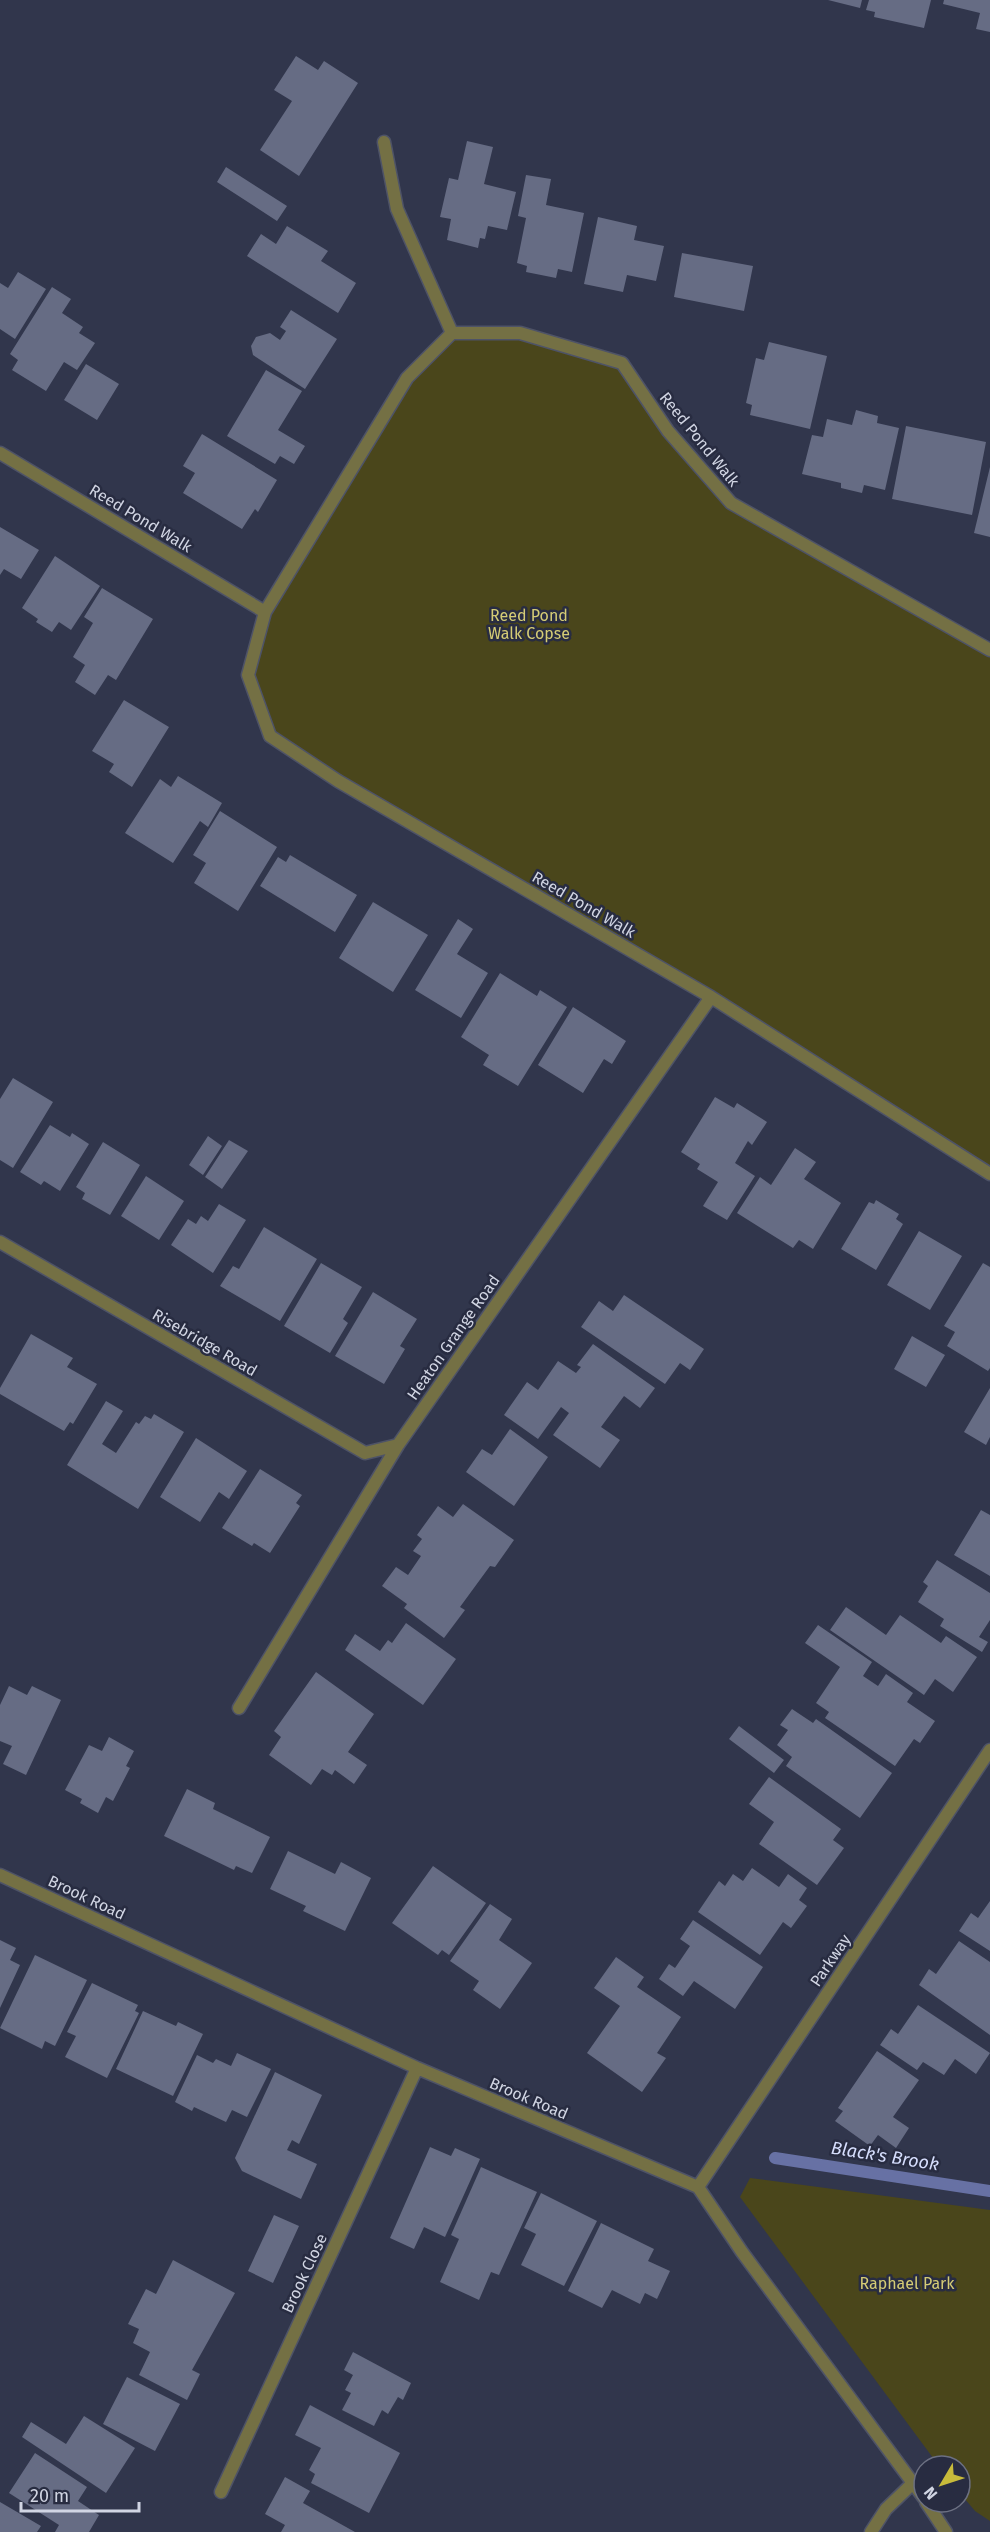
<svg xmlns="http://www.w3.org/2000/svg" width="990" height="2532" font-family="'Fira Sans',sans-serif">
<style>
.green{fill:#4a461b}
.lines{fill:none;stroke-linecap:round;stroke-linejoin:round}
.stream{stroke:#6771a4;stroke-width:12}
.building{fill:#666c84}
.street-casing{stroke:#4e5367;stroke-width:15}
.street{stroke:#747044;stroke-width:12}
.labels{text-anchor:middle;stroke-width:5;stroke-linejoin:round;paint-order:stroke}
.street-label{font-size:16px;fill:#d1d5e3;stroke:#282c41}
.park-label{font-size:16px;fill:#d5cc75;stroke:#282c41}
.water-label{font-size:18px;font-style:italic;fill:#d5ddfc;stroke:#282c41}
</style>
<rect width="100%" height="100%" fill="#31364c"/>
<path class="green" d="M452 333H520L622 363 731 503 990 650V1174L711 997 270 736 248 675 265 612 407 378Z
M750 2178 990 2210V2521L975 2511 960 2493V2466H939L740 2197Z"/>
<g class="lines">
<path class="stream" d="M775 2158 990 2191"/>
</g>
<path class="building" d="M828 0H862L860 8Z
M869 0H931L924 28 874 17 875 12 866 10Z
M944 0H990V32L976 29 980 13 943 4Z
M296 56 318 70 324 61 358 83 299 176 260 150 292 101 274 90Z
M467 141 493 147 484 184 516 192 507 230 488 226 485 239 480 238 478 248 447 240 451 219 440 217 449 178 458 180Z
M226 167 287 206 277 221 217 182Z
M526 175 551 179 546 205 584 213 572 272 558 269 556 278 526 272 527 266 517 263 526 218 518 216Z
M598 217 637 226 634 240 664 246 656 281 627 275 623 292 584 284Z
M287 226 328 251 321 261 356 283 338 313 247 256 261 234 276 244Z
M682 253 753 266 744 311 674 297Z
M18 272 46 289 15 339 0 329V283L8 288Z
M52 287 71 299 62 313 83 327 79 333 95 343 77 370 64 362 46 391 12 370 18 360 10 354Z
M291 310 337 339 305 389 253 355 251 346 256 337 270 333 280 340 286 331 280 327Z
M769 342 827 356 810 429 750 415 752 405 746 403 756 358 764 360Z
M86 364 119 384 97 420 64 400Z
M266 370 302 391 278 430 305 446 294 464 280 456 275 464 227 436Z
M856 410 878 416 877 423 899 428 885 490 864 485 862 493 841 488V483L802 474 812 435 823 437 827 419 852 425Z
M906 426 986 442 972 515 892 499Z
M202 434 277 480 258 512 255 509 242 529 183 493 195 473 183 466Z
M990 467V537L974 533Z
M0 527 39 550 21 579 4 569 0 575Z
M55 556 100 586 71 630 59 622 52 632 36 622 38 619 22 608Z
M102 588 153 619 116 680 108 675 95 695 75 682 85 665 73 657 93 623 84 617Z
M124 700 169 727 132 787 109 772 114 764 92 751Z
M178 776 222 803 208 827 200 821 173 863 125 833 160 779 171 787Z
M220 811 277 847 238 911 194 883 206 863 193 855Z
M290 855 357 895 335 932 260 886 278 857 286 862Z
M373 902 428 935 393 992 339 958Z
M458 919 473 929 457 954 488 973 461 1018 415 990Z
M500 973 537 996 540 990 567 1007 518 1086 483 1065 489 1055 461 1037Z
M573 1007 626 1041 612 1064 604 1059 583 1093 538 1065Z
M13 1078 53 1102 13 1168 0 1160V1099Z
M715 1097 734 1108 737 1103 767 1122 752 1145 748 1141 735 1163 755 1176 727 1220 703 1206 718 1182 697 1169 700 1164 681 1152Z
M50 1125 70 1137 72 1133 89 1144 60 1191 44 1181 41 1185 20 1172Z
M208 1136 222 1146 203 1175 189 1165Z
M229 1140 248 1151 222 1189 205 1177Z
M103 1142 140 1165 110 1215 82 1199 85 1193 76 1187Z
M795 1148 816 1162 804 1179 841 1203 813 1249 799 1240 793 1248 737 1213 760 1177 771 1185Z
M146 1176 184 1201 159 1240 121 1216Z
M876 1200 899 1214 896 1219 903 1224 876 1270 841 1249 869 1202 874 1204Z
M219 1204 246 1220 213 1273 171 1245 188 1219 196 1224 201 1216 208 1221Z
M264 1227 317 1259 280 1321 220 1286 233 1266 239 1269Z
M919 1231 962 1256 930 1310 887 1285Z
M321 1263 362 1287 343 1319 348 1323 330 1353 284 1326Z
M983 1263 990 1267V1368L988 1371 947 1346 955 1332 944 1326Z
M373 1292 417 1319 400 1346 405 1349 384 1384 335 1356Z
M624 1295 704 1349 690 1370 680 1363 665 1384 581 1327 599 1301 613 1311Z
M31 1334 73 1358 67 1367 97 1384 73 1424 70 1422 64 1431 0 1394V1388Z
M912 1336 945 1355 926 1387 894 1369Z
M593 1344 655 1388 640 1408 624 1396 601 1427 620 1440 600 1468 553 1435 569 1413 561 1407 538 1439 504 1415 527 1382 538 1390 558 1361 576 1373 581 1367 577 1365Z
M990 1388V1437L986 1445 964 1432Z
M106 1401 123 1411 102 1444 116 1453 136 1422 139 1424 145 1416 151 1419 154 1414 184 1432 138 1509 67 1465Z
M510 1429 548 1457 514 1506 466 1472 482 1449 492 1455Z
M196 1438 247 1471 229 1499 219 1492 200 1522 160 1497Z
M260 1469 302 1495 296 1503 300 1506 270 1553 254 1543 252 1546 222 1528Z
M463 1504 514 1540 495 1567 490 1566 460 1607 465 1610 444 1638 404 1608 407 1604 382 1586 396 1567 408 1575 421 1556 413 1551 422 1539 417 1535 438 1506 453 1517Z
M981 1510 990 1515V1576L954 1555Z
M937 1560 990 1593V1620L979 1637 988 1642 982 1652 940 1626 944 1619 918 1602 928 1586 923 1582Z
M846 1607 886 1635 900 1615 941 1643 946 1636 977 1657 953 1692 935 1679 924 1695 830 1630Z
M406 1623 456 1659 423 1705 345 1650 355 1634 380 1651 388 1640 392 1643Z
M818 1625 872 1662 863 1676 878 1686 886 1674 913 1693 907 1702 935 1721 920 1743 914 1739 895 1766 825 1718 829 1712 816 1703 840 1667 805 1643Z
M316 1672 374 1714 348 1752 367 1765 354 1784 335 1770 332 1775 322 1769 311 1785 269 1755 281 1737 274 1731Z
M9 1686 27 1695 32 1686 61 1700 26 1775 3 1764 12 1746 0 1741V1705Z
M792 1709 813 1723 816 1719 892 1773 860 1818 786 1766 792 1757 777 1745 788 1730 780 1725Z
M739 1726 784 1760 774 1773 729 1739Z
M109 1737 134 1751 126 1766 130 1768 113 1801 106 1797 98 1813 80 1803 82 1799 65 1790 89 1745 102 1751Z
M769 1777 841 1829 833 1840 844 1848 817 1885 759 1844 774 1822 749 1804Z
M187 1789 215 1803 213 1809 270 1837 252 1873 236 1866 234 1870 164 1836Z
M288 1851 335 1874 341 1862 371 1878 345 1931 303 1911 306 1906 270 1889Z
M433 1866 486 1903 449 1955 442 1950 438 1955 392 1923Z
M752 1868 779 1887 788 1874 807 1888 799 1900 807 1906 791 1928 783 1922 760 1955 698 1912 719 1881 725 1886 733 1874 743 1881Z
M990 1901V1951L959 1931 971 1913 978 1918Z
M490 1904 512 1919 499 1940 532 1963 500 2009 473 1990 479 1981 450 1961Z
M693 1920 763 1967 735 2009 694 1981 683 1996 659 1979 669 1964 675 1968 690 1946 680 1939Z
M0 1940 16 1948 10 1960 20 1965 0 2008Z
M959 1941 990 1962V2035L919 1985 929 1969 936 1974Z
M35 1955 87 1980 55 2046 45 2041 42 2049 0 2028Z
M616 1957 644 1977 637 1987 681 2017 657 2053 666 2058 642 2092 587 2053 620 2006 594 1988Z
M92 1983 138 2005 135 2011 139 2013 107 2078 65 2057 76 2036 67 2032Z
M918 2005 990 2053 976 2074 955 2059 944 2075 923 2062 917 2070 880 2045 891 2029 898 2034Z
M143 2011 176 2026 178 2022 203 2034 173 2096 116 2069Z
M877 2051 919 2080 893 2117 909 2128 896 2148 878 2135 870 2146 835 2121 843 2111 838 2108Z
M237 2053 271 2069 247 2117 232 2110 226 2122 194 2107 192 2111 175 2102 197 2055 213 2063 216 2059 231 2066Z
M275 2072 322 2095 299 2144 292 2140 287 2150 317 2164 301 2199 242 2171 235 2158Z
M430 2147 451 2156 455 2148 480 2159 445 2237 424 2227 414 2249 390 2238Z
M481 2167 537 2192 499 2275 491 2272 479 2300 440 2282 459 2239 451 2235Z
M541 2193 597 2221 564 2286 521 2265 536 2234 524 2228Z
M274 2215 299 2226 273 2283 248 2271Z
M601 2223 654 2249 648 2261 670 2271 657 2299 645 2293 640 2304 612 2290 602 2308 568 2291Z
M173 2260 235 2293 192 2370 200 2374 187 2400 139 2375 150 2352 133 2343 139 2329 128 2324 146 2289 156 2294Z
M353 2352 411 2383 403 2400 398 2397 388 2414 382 2410 374 2426 342 2410 351 2393 345 2390 353 2375 344 2370Z
M127 2377 180 2404 155 2451 103 2424Z
M310 2405 400 2453 369 2513 311 2483 315 2474 309 2470 321 2448 295 2435Z
M84 2416 135 2448 106 2493 22 2437 31 2422 66 2444Z
M35 2453 87 2487 78 2501 99 2515 89 2532H55L59 2525 9 2493Z
M285 2477 310 2491 303 2503 355 2532H281L285 2525 265 2514Z
M0 2502 41 2526 37 2532H0Z"/>
<g class="lines">
<defs>
<path id="street" d="M384 142 397 209 452 333
M0 453 265 612 248 675 270 736 338 781 711 997 990 1174
M265 612 407 378 452 333H520L622 363 668 431 731 503 990 650
M0 1242 365 1453 398 1445
M239 1708 398 1445 711 997
M0 1875 417 2068 698 2187 742 2252 924 2498
M698 2187 990 1750
M221 2492 417 2068
M926 2502 946 2532
M871 2532 886 2509 913 2483"/>
</defs>
<use href="#street" class="street-casing"/>
<use href="#street" class="street"/>
</g>
<g class="labels">
<g class="street-label">
<text transform="translate(700 439) rotate(51)" y="6">Reed Pond Walk</text>
<text transform="translate(141 518) rotate(31)" y="6">Reed Pond Walk</text>
<text transform="translate(584 904) rotate(30)" y="6">Reed Pond Walk</text>
<text transform="translate(453 1337) rotate(-55)" y="6">Heaton Grange Road</text>
<text transform="translate(205 1342) rotate(30)" y="6">Risebridge Road</text>
<text transform="translate(87 1897) rotate(25)" y="6">Brook Road</text>
<text transform="translate(830 1960) rotate(-56)" y="6">Parkway</text>
<text transform="translate(529 2098) rotate(23)" y="6">Brook Road</text>
<text transform="translate(304 2273) rotate(-65)" y="6">Brook Close</text>
</g>
<g class="park-label">
<text x="529" y="621">Reed Pond<tspan x="529" dy="18">Walk Copse</tspan></text>
<text x="907" y="2289">Raphael Park</text>
</g>
<g class="water-label">
<text transform="translate(885 2156) rotate(9)" y="6">Black's Brook</text>
</g>
</g>
<g transform="translate(942 2484) rotate(231)"><circle r="28" fill="#282c41" stroke="#6c7082" stroke-width="1.5"/>
<path d="M0-4.5L10 22L0 15L-10 22Z" fill="#c8bb3b"/>
<text y="-9" font-size="16" font-weight="bold" text-anchor="middle" fill="#d1d5e3">N</text>
</g>
<path d="M21 2502v9h118v-9" fill="none" stroke="#d1d5e3" stroke-width="3"/>
<text x="30" y="2502" font-size="18" fill="#d1d5e3" stroke="#282c41" stroke-width="4.5" paint-order="stroke">20 m</text>
</svg>
